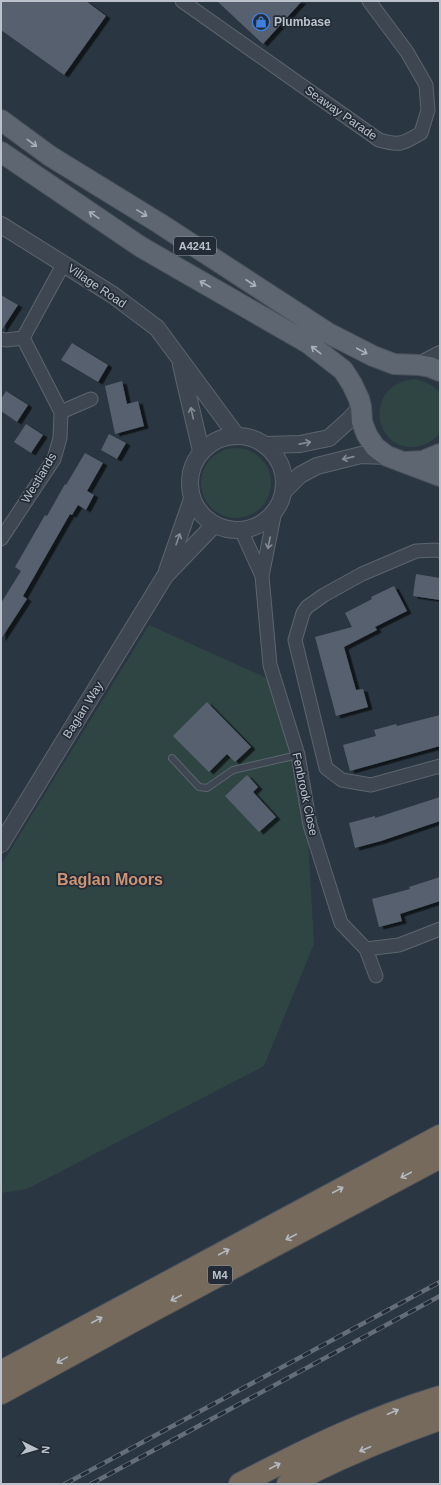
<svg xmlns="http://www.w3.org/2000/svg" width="441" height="1485" font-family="Arial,sans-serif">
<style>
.green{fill:#2f4544}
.building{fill:#56616e;filter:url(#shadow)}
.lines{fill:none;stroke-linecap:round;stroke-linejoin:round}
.service-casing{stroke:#5c656e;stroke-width:8}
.minor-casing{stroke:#5c656e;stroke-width:15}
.tertiary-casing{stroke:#5c656e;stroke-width:18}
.primary-casing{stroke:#4b535d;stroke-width:22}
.motorway-casing{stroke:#49525b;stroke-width:24}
.service{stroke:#3e4751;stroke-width:6}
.minor{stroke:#3e4751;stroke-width:13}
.tertiary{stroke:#3e4751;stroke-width:16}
.primary{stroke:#5d6671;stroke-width:20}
.motorway{stroke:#766a5c;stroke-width:22}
.rail-casing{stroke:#636e79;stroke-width:4.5}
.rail{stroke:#232c36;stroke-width:3;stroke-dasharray:9;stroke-linecap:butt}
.oneway{stroke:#a8b0b9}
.oneway2{stroke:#838b94}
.oneway3{stroke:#b4b9c0}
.labels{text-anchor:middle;stroke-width:3.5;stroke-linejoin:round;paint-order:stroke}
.shield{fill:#232c36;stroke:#8d959e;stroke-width:1}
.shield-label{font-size:11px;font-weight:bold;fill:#bbc2cb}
.poi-label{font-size:12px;font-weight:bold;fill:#bbc2cb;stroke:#232c36;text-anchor:start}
.street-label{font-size:12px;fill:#bbc2cb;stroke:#232c36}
.district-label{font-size:16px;font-weight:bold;fill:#cc9475;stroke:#232c36}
</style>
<defs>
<filter id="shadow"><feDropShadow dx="4.5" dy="2.5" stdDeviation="0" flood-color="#0009"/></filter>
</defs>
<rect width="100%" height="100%" fill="#2a3641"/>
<path class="green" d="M416 379C426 382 433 385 440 393V433C433 441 425 446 413 447 371 448 365 382 416 379Z
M201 483a35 35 0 1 1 70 0a35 35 0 1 1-70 0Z
M149 625 269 679 295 753 307 822 314 944 264 1066 27 1189 1 1193V865Z"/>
<path class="building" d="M1 1H86L106 16 64 75 1 30Z
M217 1H302L263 44Z
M1 295 18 305 1 331Z
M72 343 108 365 98 382 61 360Z
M122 381 127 404 138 401 144 426 115 434 105 386Z
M6 391 28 405 17 422 1 411V399Z
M26 424 43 435 31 453 14 442Z
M109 434 126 443 117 459 101 450Z
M85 453 103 463 87 491 94 495 86 510 78 505 72 515 70 514 23 596 27 599 1 639V603L21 571 15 567 45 515 47 516 65 484 66 485Z
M416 574 440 578V600L413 596Z
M394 586 407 611 375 627 377 630 344 647 356 690 363 689 368 707 336 716 315 637 352 627 345 613 372 599 371 597Z
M207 702 251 747 235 762 227 754 209 772 173 736Z
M440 715V746L350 771 343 745 376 736 374 730 396 724 397 726Z
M247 775 258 787 253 792 276 817 259 832 225 796Z
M440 797V821L381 841 355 848 349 823 375 816V818Z
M440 877V901L400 914 402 921 379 927 372 899 410 889 409 887Z"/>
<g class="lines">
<defs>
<path id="service" d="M172 758 199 787 207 788 233 770 298 755"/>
<path id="minor" d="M182 1 379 140C400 146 402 144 421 133L428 110 426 85 407 52 369 1
M1 339 6 340 23 338
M61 412 91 399
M275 511 262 576 270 665 298 755 310 825 341 923 366 949 399 945 440 929
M241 530 262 576
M1 539 54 459 60 438 61 412 23 338 64 263
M440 551 436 550 416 551 362 574 324 595 307 607 303 613 295 640 326 768 342 780 371 785 440 766
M366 949 376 976"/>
<path id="tertiary" d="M1 225 113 295 157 328 236 435
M181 365 201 451
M419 365 440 354
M190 483a47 47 0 1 1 94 0a47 47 0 1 1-94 0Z
M266 445 300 444 329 438 349 420 361 407
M283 492 300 475 317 466 361 455 387 456
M167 571 192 499
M1 844 165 576 214 525"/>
<path id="primary" d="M1 120 50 156 159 223 328 333 373 356 394 364 419 365 430 367 440 371
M1 152 141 247 308 343 343 370 352 384 359 399 361 407 362 422 367 435 375 447 387 456 440 476
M406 462 423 461 440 454"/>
<path id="motorway" d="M1 1372 440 1136
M1 1393 131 1322 440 1157
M240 1484C305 1450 370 1418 440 1397
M288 1484C337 1459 388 1437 440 1419"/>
</defs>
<use href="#service" class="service-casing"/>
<use href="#minor" class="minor-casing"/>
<use href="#tertiary" class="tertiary-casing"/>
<use href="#primary" class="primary-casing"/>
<use href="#motorway" class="motorway-casing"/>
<use href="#service" class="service"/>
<use href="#minor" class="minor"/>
<use href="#tertiary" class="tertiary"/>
<use href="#primary" class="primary"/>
<use href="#motorway" class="motorway"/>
<defs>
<path id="rail" d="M65 1484 440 1282
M91 1484 440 1296"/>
</defs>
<use href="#rail" class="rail-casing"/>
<use href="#rail" class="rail"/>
</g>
<defs><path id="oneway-shaft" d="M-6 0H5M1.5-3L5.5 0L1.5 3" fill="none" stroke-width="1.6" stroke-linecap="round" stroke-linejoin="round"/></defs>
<g class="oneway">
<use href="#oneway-shaft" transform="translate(32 143) rotate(37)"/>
<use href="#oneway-shaft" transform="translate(142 213) rotate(31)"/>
<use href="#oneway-shaft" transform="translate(94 215) rotate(-146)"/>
<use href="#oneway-shaft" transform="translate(251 283) rotate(33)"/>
<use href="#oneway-shaft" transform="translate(205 284) rotate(-150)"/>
<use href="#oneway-shaft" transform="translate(316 350) rotate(-142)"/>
<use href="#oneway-shaft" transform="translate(362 351) rotate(28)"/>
</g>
<g class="oneway2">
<use href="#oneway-shaft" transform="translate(192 413) rotate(-103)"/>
<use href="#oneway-shaft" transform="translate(305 443) rotate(-11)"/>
<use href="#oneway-shaft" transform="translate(348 458) rotate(167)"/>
<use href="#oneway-shaft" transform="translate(178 539) rotate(-71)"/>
<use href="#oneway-shaft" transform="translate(269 543) rotate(101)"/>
</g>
<g class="oneway3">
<use href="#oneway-shaft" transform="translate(406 1175) rotate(152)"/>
<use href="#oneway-shaft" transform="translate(338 1190) rotate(-28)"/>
<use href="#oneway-shaft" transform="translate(291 1237) rotate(152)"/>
<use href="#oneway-shaft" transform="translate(224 1252) rotate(-28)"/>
<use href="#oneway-shaft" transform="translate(176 1298) rotate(152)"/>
<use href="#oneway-shaft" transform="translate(97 1320) rotate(-28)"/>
<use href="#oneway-shaft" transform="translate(62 1360) rotate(151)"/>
<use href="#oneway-shaft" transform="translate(393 1412) rotate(-23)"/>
<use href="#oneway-shaft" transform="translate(365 1449) rotate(157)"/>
<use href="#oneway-shaft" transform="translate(275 1466) rotate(-28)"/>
</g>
<defs>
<symbol id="shop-ring" viewBox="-11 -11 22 22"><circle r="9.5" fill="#232c36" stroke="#3f7fe0" stroke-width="1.5"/><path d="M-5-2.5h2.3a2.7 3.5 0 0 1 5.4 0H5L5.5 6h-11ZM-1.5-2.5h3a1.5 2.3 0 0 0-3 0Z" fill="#3f7fe0"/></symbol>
</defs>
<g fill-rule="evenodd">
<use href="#shop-ring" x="251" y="12" width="20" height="20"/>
</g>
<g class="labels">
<g class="shield">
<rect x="174" y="237" width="42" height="18" rx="3"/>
<rect x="208" y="1266" width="24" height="18" rx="3"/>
</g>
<g class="shield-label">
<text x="195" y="250">A4241</text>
<text x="220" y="1279">M4</text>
</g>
<g class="poi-label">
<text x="274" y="26">Plumbase</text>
</g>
<g class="street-label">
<text transform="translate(341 113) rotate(35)" y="4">Seaway Parade</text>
<text transform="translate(97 286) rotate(34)" y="4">Village Road</text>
<text transform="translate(39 478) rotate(-59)" y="4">Westlands</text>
<text transform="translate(83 710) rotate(-58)" y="4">Baglan Way</text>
<text transform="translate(305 794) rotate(78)" y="4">Fenbrook Close</text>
</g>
<g class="district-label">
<text x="110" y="885">Baglan Moors</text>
</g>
</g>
<rect width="441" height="1485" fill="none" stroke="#bbc2cb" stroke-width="4"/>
<g transform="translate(36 1449) rotate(95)" stroke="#232c36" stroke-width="3" paint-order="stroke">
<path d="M0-3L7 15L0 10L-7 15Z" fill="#bbc2cb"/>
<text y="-6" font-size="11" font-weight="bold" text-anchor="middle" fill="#bbc2cb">N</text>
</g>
</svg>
